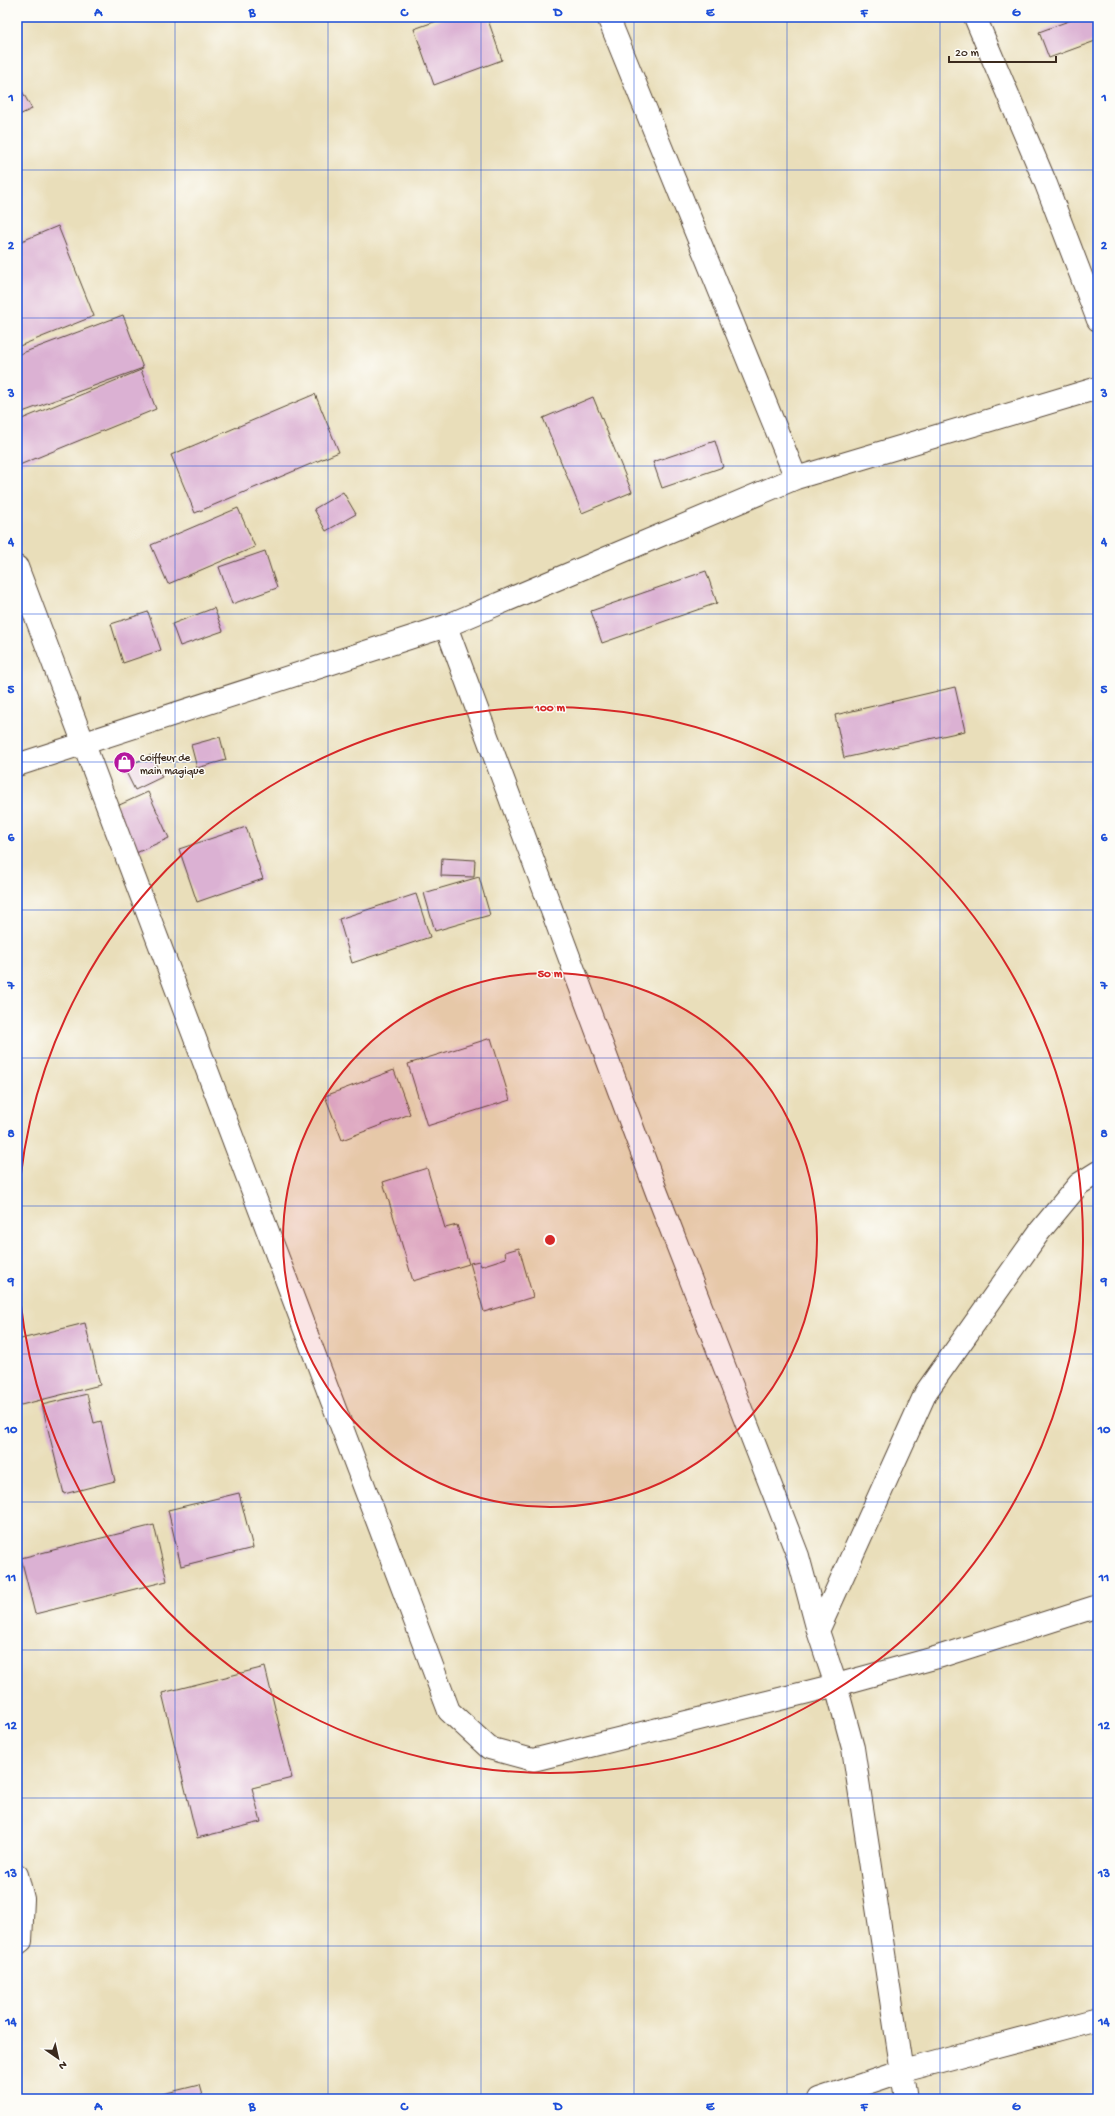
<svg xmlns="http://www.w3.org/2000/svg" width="1115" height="2116" font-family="'Gochi Hand',sans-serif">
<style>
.building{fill:#dbb1d3}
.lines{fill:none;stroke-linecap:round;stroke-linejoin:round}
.street-casing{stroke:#554535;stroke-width:24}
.street{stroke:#fff;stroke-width:22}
.grid{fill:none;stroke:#1d4ed8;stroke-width:1;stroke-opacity:0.55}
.ring{fill:none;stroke:#d62828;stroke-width:2}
.labels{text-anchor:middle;stroke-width:3;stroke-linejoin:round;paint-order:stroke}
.poi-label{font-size:11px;fill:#3b2a1e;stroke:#fdfcf7;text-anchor:start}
.centre{fill:#d62828;stroke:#fdfcf7;stroke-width:2}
.ring-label{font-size:12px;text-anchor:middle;font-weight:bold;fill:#d62828;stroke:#fdfcf7;stroke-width:3;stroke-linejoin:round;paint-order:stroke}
.neatline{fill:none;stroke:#1d4ed8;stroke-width:1.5}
.grid-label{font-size:13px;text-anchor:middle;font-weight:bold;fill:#1d4ed8}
</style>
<rect width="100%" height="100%" fill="#fdfcf7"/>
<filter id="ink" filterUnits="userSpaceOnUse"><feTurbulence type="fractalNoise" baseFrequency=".025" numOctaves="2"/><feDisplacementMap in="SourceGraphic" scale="8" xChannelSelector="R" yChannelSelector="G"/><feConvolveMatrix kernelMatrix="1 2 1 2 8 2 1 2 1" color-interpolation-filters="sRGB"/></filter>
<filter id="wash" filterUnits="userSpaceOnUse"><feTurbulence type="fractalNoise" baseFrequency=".012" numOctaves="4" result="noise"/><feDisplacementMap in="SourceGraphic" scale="16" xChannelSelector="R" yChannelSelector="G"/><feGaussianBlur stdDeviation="0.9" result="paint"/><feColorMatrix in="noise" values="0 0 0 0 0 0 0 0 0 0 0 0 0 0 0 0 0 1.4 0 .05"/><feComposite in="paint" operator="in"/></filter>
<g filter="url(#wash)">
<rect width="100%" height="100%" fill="#e9deba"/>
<g id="blocks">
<path class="building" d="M448 17H487L502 60 434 85 414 29Z
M1079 17H1098V40L1049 58 1039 32Z
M17 82 32 109 17 116Z
M58 226 94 316 17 347V243Z
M123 315 143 368 17 414V355Z
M141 370 156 409 17 466V421Z
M315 394 339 452 195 513 171 455Z
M593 397 632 492 582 513 543 418Z
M715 441 723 467 662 488 653 462Z
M343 492 356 514 326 531 314 509Z
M238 508 255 547 168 584 151 545Z
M265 551 277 588 232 604 219 567Z
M706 571 717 603 602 643 591 611Z
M214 608 223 631 180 646 172 624Z
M148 612 161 650 123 663 111 624Z
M955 687 965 731 844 758 835 715Z
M220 737 226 760 197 768 191 745Z
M151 755 162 777 135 790 124 768Z
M148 792 169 838 136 853 115 807Z
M246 827 263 879 197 902 179 849Z
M442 858 475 860 474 877 441 876Z
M479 877 490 915 435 931 424 893Z
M416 894 430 937 352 963 339 919Z
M491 1038 510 1100 427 1126 408 1064Z
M394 1070 410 1114 342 1140 325 1096Z
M427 1168 445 1228 457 1225 469 1264 413 1281 383 1182Z
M519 1248 533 1297 484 1312 470 1263 479 1261 481 1266 506 1258 505 1252Z
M85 1323 100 1385 17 1406V1340Z
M87 1394 94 1423 101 1421 115 1481 64 1494 42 1405Z
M239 1493 253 1548 181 1566 168 1510Z
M154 1525 167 1581 35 1614 21 1558Z
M265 1667 292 1778 252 1788 261 1822 197 1838 162 1693Z
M199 2085 203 2099H146V2098Z"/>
</g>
</g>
<g filter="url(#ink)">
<use href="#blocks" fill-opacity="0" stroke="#554535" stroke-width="1"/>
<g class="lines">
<defs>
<path id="street" d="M608 17 796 478
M975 17 1046 184 1098 320
M17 567 449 1711 489 1748 533 1760 836 1685 853 1748 906 2099
M446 626 657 1193 798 1556 818 1631 836 1685 938 1657 1098 1606
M17 765 446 626 796 478 1098 388
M818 1631 926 1392 1040 1231 1079 1184 1098 1172
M17 1875 23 1899 21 1941 17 1944
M819 2099 903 2071 1098 2019"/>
</defs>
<use href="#street" class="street-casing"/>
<use href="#street" class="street"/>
</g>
</g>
<path class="grid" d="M175 17V2099M328 17V2099M481 17V2099M634 17V2099M787 17V2099M940 17V2099M17 170H1098M17 318H1098M17 466H1098M17 614H1098M17 762H1098M17 910H1098M17 1058H1098M17 1206H1098M17 1354H1098M17 1502H1098M17 1650H1098M17 1798H1098M17 1946H1098"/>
<circle cx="550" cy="1240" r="267" fill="#d62828" fill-opacity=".12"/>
<g class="ring">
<circle cx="550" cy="1240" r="267"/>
<path d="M17 1235A533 533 0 1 1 17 1245"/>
</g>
<defs>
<symbol id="shop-disc" viewBox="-11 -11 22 22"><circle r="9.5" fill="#b5179e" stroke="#fdfcf7"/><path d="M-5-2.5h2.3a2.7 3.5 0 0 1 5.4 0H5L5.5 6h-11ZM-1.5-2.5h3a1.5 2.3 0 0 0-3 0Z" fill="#fff"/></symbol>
</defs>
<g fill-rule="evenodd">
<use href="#shop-disc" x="112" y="750" width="25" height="25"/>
</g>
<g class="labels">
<g class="poi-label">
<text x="140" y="761">Coiffeur de<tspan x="140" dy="13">main magique</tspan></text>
</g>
</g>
<circle cx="550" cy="1240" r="6" class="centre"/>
<g class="ring-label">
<text x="550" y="711">100 m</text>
<text x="550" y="977">50 m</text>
</g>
<rect width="1115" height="2116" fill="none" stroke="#fdfcf7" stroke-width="44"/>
<g transform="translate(58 2058) rotate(146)" stroke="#fdfcf7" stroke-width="3" paint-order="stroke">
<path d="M0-3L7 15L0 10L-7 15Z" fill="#3b2a1e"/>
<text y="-6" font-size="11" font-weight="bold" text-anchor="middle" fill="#3b2a1e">N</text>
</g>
<path d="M949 56v6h107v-6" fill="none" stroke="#3b2a1e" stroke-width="2"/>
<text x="955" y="56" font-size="12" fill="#3b2a1e" stroke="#fdfcf7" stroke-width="3" paint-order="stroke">20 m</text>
<rect x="22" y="22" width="1071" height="2072" class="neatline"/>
<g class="grid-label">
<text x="98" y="16">A</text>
<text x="252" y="16">B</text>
<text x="404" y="16">C</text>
<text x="558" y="16">D</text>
<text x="710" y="16">E</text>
<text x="864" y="16">F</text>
<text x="1016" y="16">G</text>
<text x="11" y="101">1</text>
<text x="1104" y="101">1</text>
<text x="11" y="249">2</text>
<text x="1104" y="249">2</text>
<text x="11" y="397">3</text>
<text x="1104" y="397">3</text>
<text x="11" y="545">4</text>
<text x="1104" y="545">4</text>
<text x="11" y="693">5</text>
<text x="1104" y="693">5</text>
<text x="11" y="841">6</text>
<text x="1104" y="841">6</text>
<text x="11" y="989">7</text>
<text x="1104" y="989">7</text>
<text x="11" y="1137">8</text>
<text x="1104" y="1137">8</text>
<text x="11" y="1285">9</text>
<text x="1104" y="1285">9</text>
<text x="11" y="1433">10</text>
<text x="1104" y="1433">10</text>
<text x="11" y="1581">11</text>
<text x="1104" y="1581">11</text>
<text x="11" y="1729">12</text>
<text x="1104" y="1729">12</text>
<text x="11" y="1877">13</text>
<text x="1104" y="1877">13</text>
<text x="11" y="2025">14</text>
<text x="1104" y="2025">14</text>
<text x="98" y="2110">A</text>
<text x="252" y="2110">B</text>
<text x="404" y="2110">C</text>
<text x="558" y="2110">D</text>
<text x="710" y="2110">E</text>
<text x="864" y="2110">F</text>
<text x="1016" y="2110">G</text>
</g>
</svg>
